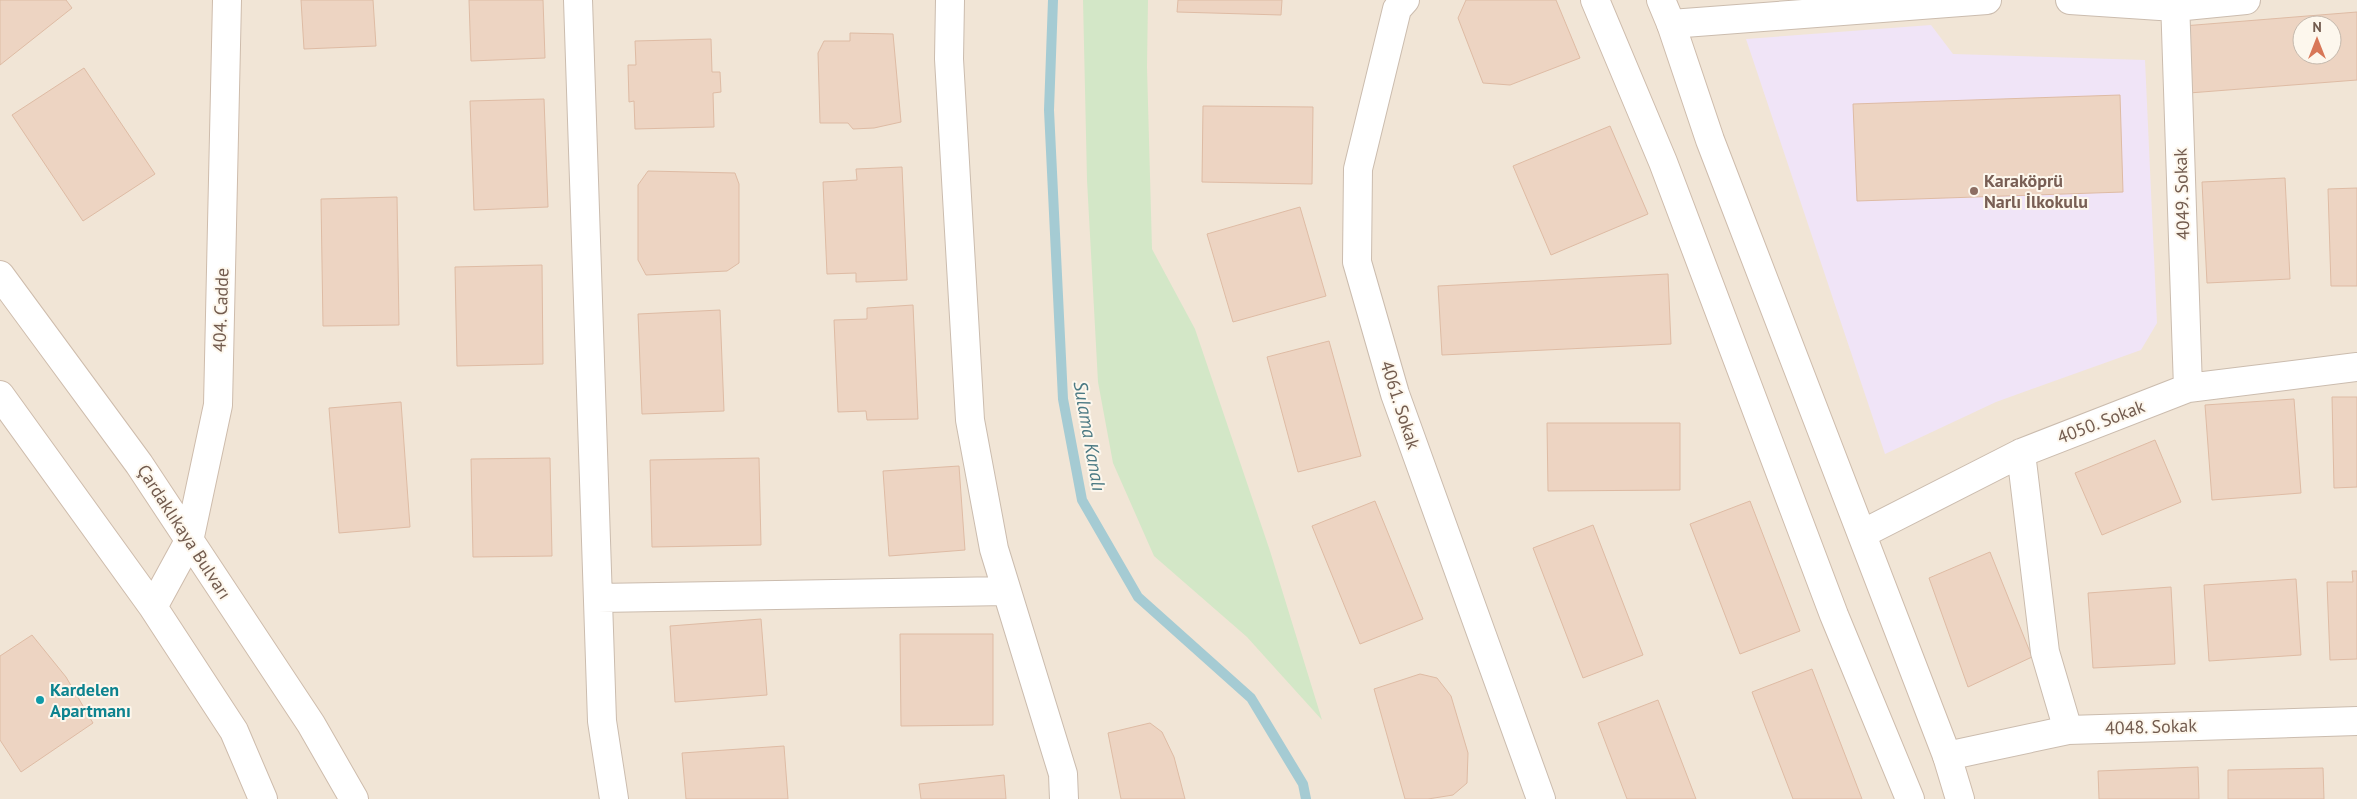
<svg xmlns="http://www.w3.org/2000/svg" width="2357" height="799" font-family="'PT Sans',sans-serif">
<style>
.residential{fill:#f1e5d6;fill-rule:evenodd}
.education{fill:#f0e4f7}
.green{fill:#d3e7c7}
.lines{fill:none;stroke-linecap:round;stroke-linejoin:round}
.stream{stroke:#a5cbd3;stroke-width:10}
.building{fill:#edd4c2;stroke:#debba4;fill-rule:evenodd}
.street-casing{stroke:#cbbcae;stroke-width:30}
.secondary-casing{stroke:#cebcac;stroke-width:30}
.street{stroke:#fff;stroke-width:28}
.secondary{stroke:#fff;stroke-width:28}
.education-dot{fill:#8d6e63;stroke:#fdf7ed;stroke-width:2}
.culture-dot{fill:#0f9aa8;stroke:#fdf7ed;stroke-width:2}
.labels{text-anchor:middle;stroke-width:4;stroke-linejoin:round;paint-order:stroke}
.education-label{font-size:18px;font-weight:bold;fill:#785e54;stroke:#fdf7ed;text-anchor:start}
.street-label{font-size:18px;fill:#725b4e;stroke:#fdf7ed}
.culture-label{font-size:18px;font-weight:bold;fill:#0d838f;stroke:#fdf7ed;text-anchor:start}
.water-label{font-size:19px;font-style:italic;fill:#4a7983;stroke:#fdf7ed}
</style>
<rect width="100%" height="100%" fill="#faf3e7"/>
<path class="residential" d="M0 0H2357V799H0ZM2302 25H2332V55H2302Z"/>
<path class="education" d="M1931 25 1953 54 2145 60 2157 323 2141 350 1996 402 1885 454 1746 39Z"/>
<path class="green" d="M1083 0H1148L1147 67 1152 249 1195 329 1270 551 1322 720 1247 637 1154 556 1113 463 1098 382 1087 180Z"/>
<g class="lines">
<path class="stream" d="M1053 0 1049 110 1063 399 1082 500 1138 597 1251 698 1303 784 1306 799"/>
</g>
<path class="building" d="M0 0H66L72 8 0 65Z
M301 0H373L376 46 304 49Z
M469 0H543L545 58 471 61Z
M1178 0H1282L1281 15 1177 12Z
M1466 0H1556L1580 58 1510 85 1483 83 1458 18Z
M2357 12V80L2189 93 2183 26ZM2302 25H2332V55H2302Z
M850 33 893 34 901 122 874 128 853 129 848 123H820L818 53 824 41H850Z
M711 39 712 72H720L721 92 713 93 714 127 635 129 634 101 629 102 628 65H636L635 41Z
M84 68 155 174 83 221 12 115Z
M2120 95 2123 192 1857 201 1853 104Z
M544 99 548 207 474 210 470 101Z
M1203 106 1313 107 1312 184 1202 182Z
M1610 126 1648 214 1551 255 1513 166Z
M902 167 907 280 856 282V273L827 274 823 182 857 180 856 169Z
M648 171 735 173 739 184V263L727 271 646 275 638 260V185Z
M2285 178 2290 279 2207 283 2202 182Z
M2357 188V286H2331L2328 189Z
M397 197 399 325 323 326 321 199Z
M1300 207 1326 296 1233 322 1207 234Z
M542 265 543 364 457 366 455 267Z
M1668 274 1671 344 1442 355 1438 286Z
M913 305 918 419 867 420 866 411 838 412 834 320 867 319V308Z
M720 310 724 411 642 414 638 314Z
M1329 341 1361 456 1298 472 1267 357Z
M2332 397H2357V487L2334 488Z
M2294 399 2301 493 2212 500 2205 405Z
M401 402 410 527 339 533 329 408Z
M1547 423H1680V490L1548 491Z
M2155 440 2181 502 2102 535 2075 473Z
M550 458 552 556 473 557 471 459Z
M759 458 761 545 652 547 650 460Z
M959 466 965 550 889 556 883 471Z
M1375 501 1423 619 1360 644 1312 526Z
M1750 501 1800 631 1740 654 1690 524Z
M1593 525 1643 655 1583 678 1533 548Z
M1990 552 2032 657 1968 687 1929 578Z
M2352 571H2357V659L2330 660 2327 582H2353Z
M2296 579 2301 655 2209 661 2204 585Z
M2171 587 2175 664 2093 668 2088 593Z
M761 619 767 695 675 702 670 626Z
M900 634H993V725L901 726Z
M32 635 66 677 93 723 21 772 0 740V656Z
M1812 669 1862 799H1793L1752 692Z
M1420 674 1437 678 1451 696 1468 753 1467 783 1453 795 1428 799H1405L1374 689Z
M1658 700 1696 799H1627L1598 723Z
M1150 723 1162 732 1174 757 1185 799H1121L1108 733Z
M784 746 788 799H686L682 753Z
M2198 767 2199 799H2099L2098 771Z
M2323 768 2324 799H2228V770Z
M1004 775 1006 799H921L919 784Z"/>
<g class="lines">
<defs>
<path id="street" d="M578 0 602 721 614 799
M950 0 949 59 970 420 994 549 1063 774 1064 799
M1405 0 1397 9 1358 169 1357 262 1395 394 1541 799
M2070 0 2175 7 2246 0
M2175 0 2188 388
M1671 24 1987 0
M2021 453 2045 652 2068 730
M1862 534 2021 453 2188 388 2357 367
M598 598 1006 591
M1947 756 2068 730 2357 721"/>
<path id="secondary" d="M1595 0 1663 162 1834 615 1910 799
M1661 0 1671 24 1710 140 1947 756 1960 799
M0 275 139 464 311 724 354 799
M0 395 153 607 234 731 263 799
M153 607 189 541 218 405 227 0"/>
</defs>
<use href="#street" class="street-casing"/>
<use href="#secondary" class="secondary-casing"/>
<use href="#street" class="street"/>
<use href="#secondary" class="secondary"/>
</g>
<circle class="education-dot" cx="1974" cy="191" r="5"/>
<circle class="culture-dot" cx="40" cy="700" r="5"/>
<g class="labels">
<g class="education-label">
<text x="1984" y="187">Karaköprü<tspan x="1984" dy="21">Narlı İlkokulu</tspan></text>
</g>
<g class="street-label">
<text transform="translate(2182 194) rotate(-92)" y="6">4049. Sokak</text>
<text transform="translate(221 310) rotate(-88)" y="6">404. Cadde</text>
<text transform="translate(1400 405) rotate(72)" y="6">4061. Sokak</text>
<text transform="translate(2101 422) rotate(-21)" y="6">4050. Sokak</text>
<text transform="translate(184 532) rotate(57)" y="6">Çardaklıkaya Bulvarı</text>
<text transform="translate(2151 727) rotate(-2)" y="6">4048. Sokak</text>
</g>
<g class="culture-label">
<text x="50" y="696">Kardelen<tspan x="50" dy="21">Apartmanı</tspan></text>
</g>
<g class="water-label">
<text transform="translate(1090 436) rotate(80)" y="7">Sulama Kanalı</text>
</g>
</g>
<g transform="translate(2317 40)"><circle r="24" fill="#fdf7ed" stroke="#c5b9ad"/>
<path d="M0-4L9 19L0 12L-9 19Z" fill="#d87758"/>
<text y="-8" font-size="14" font-weight="bold" text-anchor="middle" fill="#725b4e">N</text>
</g>
</svg>
